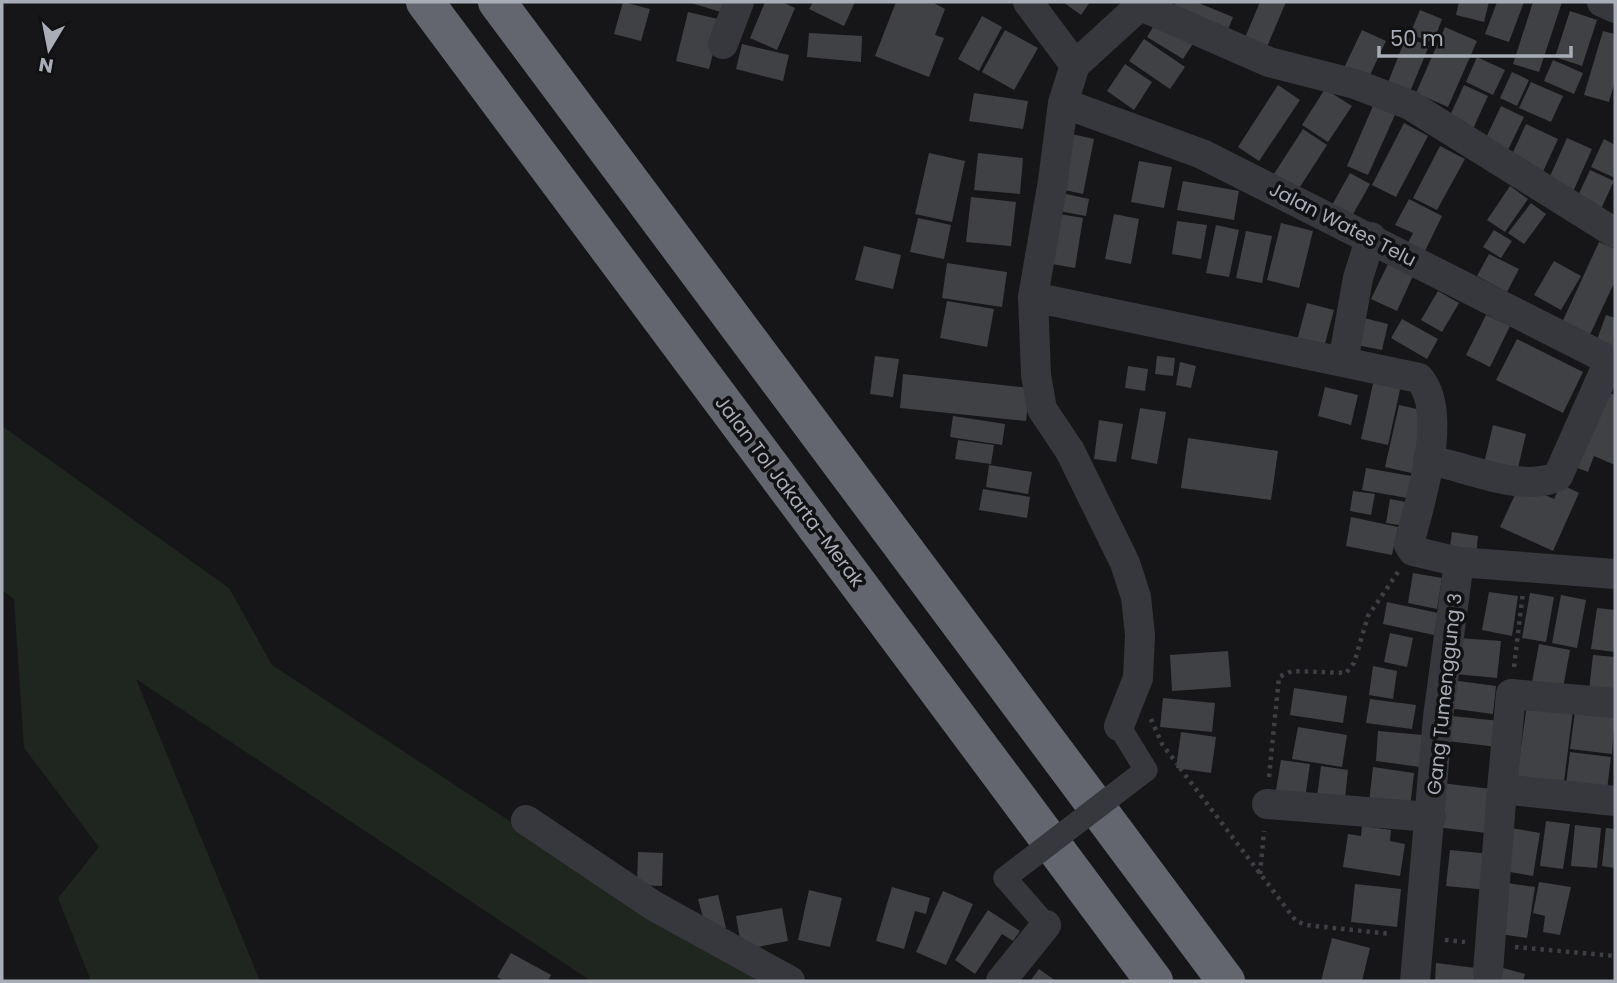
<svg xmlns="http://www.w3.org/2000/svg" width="1617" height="983" font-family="Poppins,sans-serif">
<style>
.green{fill:#1e261f}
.building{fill:#404145}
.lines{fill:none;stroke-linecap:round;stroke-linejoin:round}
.path{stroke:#3d3f44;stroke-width:4.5;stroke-dasharray:3.5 5;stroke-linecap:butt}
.pedestrian{stroke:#37383d;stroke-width:23}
.minor{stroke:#37383d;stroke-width:30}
.motorway{stroke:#63666e;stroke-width:38}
.pedestrian-bridge{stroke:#37383d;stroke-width:23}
.labels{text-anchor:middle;stroke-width:7;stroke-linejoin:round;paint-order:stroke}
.street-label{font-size:19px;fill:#a8adb8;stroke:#111113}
</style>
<rect width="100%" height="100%" fill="#161618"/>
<path class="green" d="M2 426 229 588 272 665 566 858 770 981H591L136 679 260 981H91L58 898 99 847 24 748 14 599 2 590Z"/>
<path class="building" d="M623 2 650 9 641 41 614 34Z
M688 2H728L724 13Z
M765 2H782L795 8 777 50 750 38Z
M813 2H855L844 26 809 9Z
M896 2H932L945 9 935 35 944 38 929 77 875 56Z
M1063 2H1090L1081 15Z
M1176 2H1196L1233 17 1225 37 1171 14Z
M1260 2H1286L1266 49 1244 40Z
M1459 2H1489L1484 22 1456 15Z
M1497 2H1524L1509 42 1485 34Z
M1533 2H1562L1539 72 1513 64Z
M1420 10 1442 19 1433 43 1410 34Z
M1570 11 1597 20 1582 66 1555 57Z
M688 12 722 20 709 69 676 61Z
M982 16 1002 27 979 71 958 59Z
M1159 17 1196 39 1183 59 1147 37Z
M1445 27 1477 41 1448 107 1416 93Z
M1005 30 1038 48 1014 90 982 72Z
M1362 30 1386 41 1368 79 1344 68Z
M1603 31 1615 34V81L1609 102 1584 95Z
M809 33 862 36 861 62 807 57Z
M1406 37 1429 46 1409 94 1387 85Z
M1144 39 1185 67 1170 89 1129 61Z
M742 44 789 55 783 81 736 69Z
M1477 57 1505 70 1493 95 1466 82Z
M1553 60 1583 73 1574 94 1544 81Z
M1125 64 1152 82 1134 110 1107 91Z
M1512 72 1529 80 1517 106 1500 98Z
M1531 82 1563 96 1551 122 1519 108Z
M1278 85 1300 100 1259 161 1238 147Z
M1464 85 1488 96 1472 131 1448 120Z
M1325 89 1352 106 1328 142 1302 125Z
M974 93 1028 101 1023 129 969 121Z
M1376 99 1398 108 1368 175 1347 166Z
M1501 106 1524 117 1507 152 1484 142Z
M1404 123 1428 136 1396 197 1372 185Z
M1526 124 1558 139 1541 176 1509 161Z
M1303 129 1327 145 1296 193 1272 177Z
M1067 133 1094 139 1083 194 1055 188Z
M1567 138 1592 149 1572 194 1547 183Z
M1604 139 1615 145V178L1591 167Z
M1440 146 1465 159 1437 210 1413 198Z
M929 153 965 161 952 222 915 214Z
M978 153 1023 158 1020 194 974 190Z
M1139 161 1172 167 1164 208 1131 202Z
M1590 170 1614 181 1599 213 1575 202Z
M1350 173 1370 184 1352 216 1332 205Z
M1183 181 1239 191 1234 220 1177 210Z
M1510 186 1528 199 1505 232 1487 220Z
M1057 192 1089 199 1086 216 1053 210Z
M971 197 1016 202 1011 246 966 242Z
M1409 199 1442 216 1424 253 1407 245 1413 233 1395 225Z
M1531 203 1546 214 1524 244 1508 233Z
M1054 213 1083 218 1075 268 1046 263Z
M1114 214 1139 219 1131 264 1105 259Z
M918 218 951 225 944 259 910 252Z
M1177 221 1207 225 1201 259 1172 254Z
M1281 223 1313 231 1299 288 1267 280Z
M1216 225 1239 230 1229 277 1206 273Z
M1494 230 1512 241 1501 258 1483 247Z
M1246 231 1272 236 1262 283 1236 278Z
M1599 242 1615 249V281L1587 341 1559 329Z
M864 246 901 255 893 289 855 280Z
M1489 254 1519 269 1507 292 1477 276Z
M1554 261 1581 276 1561 310 1534 295Z
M947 263 1007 272 1002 307 942 298Z
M1388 264 1413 276 1397 311 1371 299Z
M1438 291 1459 303 1442 332 1421 320Z
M947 301 994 309 987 347 940 338Z
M1307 303 1334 310 1322 355 1295 348Z
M1486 315 1510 326 1490 367 1466 355Z
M1606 315 1615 318V356L1594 348Z
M1364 318 1388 324 1382 350 1357 345Z
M1402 319 1438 339 1427 359 1391 338Z
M1517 339 1583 372 1563 413 1496 380Z
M875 356 899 359 893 397 870 394Z
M1157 356 1175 358 1173 376 1155 374Z
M1180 362 1196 366 1191 388 1176 385Z
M1128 366 1148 369 1145 391 1125 388Z
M903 374 1030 388 1026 421 900 408Z
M1374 379 1401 385 1388 445 1361 439Z
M1325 387 1358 395 1351 425 1318 416Z
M1602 390 1615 395V465L1594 456 1588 472 1572 466Z
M1399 405 1430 412 1416 474 1385 467Z
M1140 408 1166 412 1157 464 1131 459Z
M953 416 1005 424 1002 445 950 437Z
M1099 420 1123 424 1116 462 1094 459Z
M1493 425 1526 434 1516 476 1483 468Z
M1188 438 1278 451 1271 500 1181 488Z
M958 440 994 445 991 464 955 459Z
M989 465 1032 472 1028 494 986 487Z
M1366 468 1417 477 1413 499 1362 490Z
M1520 484 1554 499 1561 484 1579 493 1553 551 1500 527Z
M983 489 1030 497 1027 518 979 510Z
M1353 491 1375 494 1371 515 1350 511Z
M1390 499 1416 504 1411 527 1386 523Z
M1351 517 1398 527 1392 555 1346 546Z
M1452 532 1478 536 1476 557 1449 553Z
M1413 573 1442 578 1437 609 1408 603Z
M1489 592 1518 596 1512 636 1482 630Z
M1530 593 1554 597 1546 642 1522 638Z
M1561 595 1586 600 1577 648 1552 643Z
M1387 602 1438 613 1434 635 1383 624Z
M1597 608 1615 610V652L1591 649Z
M1390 633 1413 638 1407 667 1384 662Z
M1458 638 1501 641 1497 678 1455 674Z
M1539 644 1570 650 1561 699 1530 693Z
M1228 651 1231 687 1172 691 1170 655Z
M1593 655 1615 657V702L1588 699Z
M1373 666 1397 671 1393 699 1369 695Z
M1451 680 1496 686 1493 714 1448 708Z
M1294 688 1347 696 1343 723 1290 715Z
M1163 698 1215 703 1212 732 1160 727Z
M1370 699 1416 705 1412 729 1366 723Z
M1527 704 1573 710 1564 782 1517 776Z
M1576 704 1615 709 1612 754 1570 749Z
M1442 715 1500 721 1497 747 1439 740Z
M1298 727 1347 735 1342 767 1292 759Z
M1378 731 1423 735 1420 767 1376 761Z
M1181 732 1216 737 1211 773 1176 768Z
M1570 752 1611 757 1607 790 1566 785Z
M1281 760 1310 764 1304 806 1274 802Z
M1321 766 1348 770 1344 808 1316 805Z
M1373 767 1414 773 1410 808 1369 802Z
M1441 783 1500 790 1495 834 1436 827Z
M1546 821 1570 824 1563 869 1540 866Z
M1575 825 1601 828 1597 868 1571 866Z
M1362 826 1391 830 1390 841 1405 844 1400 876 1343 867 1348 834 1361 836Z
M1511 828 1540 833 1533 876 1504 871Z
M1606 828 1615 829V868L1602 866Z
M1450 850 1491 854 1488 890 1446 886Z
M638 852 663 853 662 886 637 885Z
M1539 882 1571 887 1560 935 1543 932 1545 916 1533 913Z
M1507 883 1535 887 1527 938 1499 934Z
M1355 884 1401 889 1397 927 1351 922Z
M892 887 930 898 926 914 915 911 904 949 876 941Z
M809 890 842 898 830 947 798 940Z
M943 891 973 904 946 965 916 952Z
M718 895 726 928 707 932 698 899Z
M782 908 788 941 742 950 736 916Z
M988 910 1020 931 1013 941 1002 934 975 974 955 960Z
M1332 938 1370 948 1362 981H1321Z
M511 953 551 975 548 981H504L497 977Z
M1436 963 1476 968 1474 981H1435Z
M1496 966 1525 974 1523 981H1492Z
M1039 969 1056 981H1030Z"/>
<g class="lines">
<path class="path" d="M1514 667 1523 592
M1151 719 1162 744 1177 764
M1180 768 1296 921 1306 925 1391 934
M1269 777 1279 677 1292 671 1346 673 1354 663 1368 616 1398 572
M1260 874 1264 831
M1445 940 1465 942
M1515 947 1615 956"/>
<path class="pedestrian" d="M1119 726 1146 770
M1005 878 1046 925"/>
<path class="minor" d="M1028 2 1075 65
M1602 2 1615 8
M1141 6 1269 62 1355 84 1410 105 1615 233
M723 44 739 2
M1063 103 1202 154 1615 363
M1033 297 1419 378C1450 414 1419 503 1409 545L1413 551 1459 562 1615 574
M1343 362 1358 278 1371 237
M1428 460C1466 466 1522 494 1558 476L1609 361
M1615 703 1511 694 1502 789 1615 801
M1119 726 1138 678 1140 635 1136 597 1125 563 1070 451 1042 409 1036 375 1033 297 1053 181 1063 103 1075 65 1144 2
M1267 804 1431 817
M526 820 654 906 790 981
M1488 972 1502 789
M1001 981 1046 925
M1415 981 1438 717 1459 562"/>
<path class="motorway" d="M425 2 1154 981
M497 2 1226 981"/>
<path class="pedestrian-bridge" d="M1005 878 1146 770"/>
</g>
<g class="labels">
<g class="street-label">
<text transform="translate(1343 224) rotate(27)" y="7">Jalan Wates Telu</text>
<text transform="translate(790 491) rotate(53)" y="7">Jalan Tol Jakarta–Merak</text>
<text transform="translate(1444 694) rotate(-84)" y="7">Gang Tumenggung 3</text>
</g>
</g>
<rect width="1617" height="983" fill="none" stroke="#a8adb8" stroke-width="7"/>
<g transform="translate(49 49) rotate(190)" stroke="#111113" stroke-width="5" paint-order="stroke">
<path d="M0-5L12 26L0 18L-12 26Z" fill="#a8adb8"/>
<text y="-10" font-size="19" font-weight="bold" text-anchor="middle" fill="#a8adb8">N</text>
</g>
<path d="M1379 46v10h192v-10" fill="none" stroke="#a8adb8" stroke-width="3.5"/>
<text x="1390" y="46" font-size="21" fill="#a8adb8" stroke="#111113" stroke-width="5" paint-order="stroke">50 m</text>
</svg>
